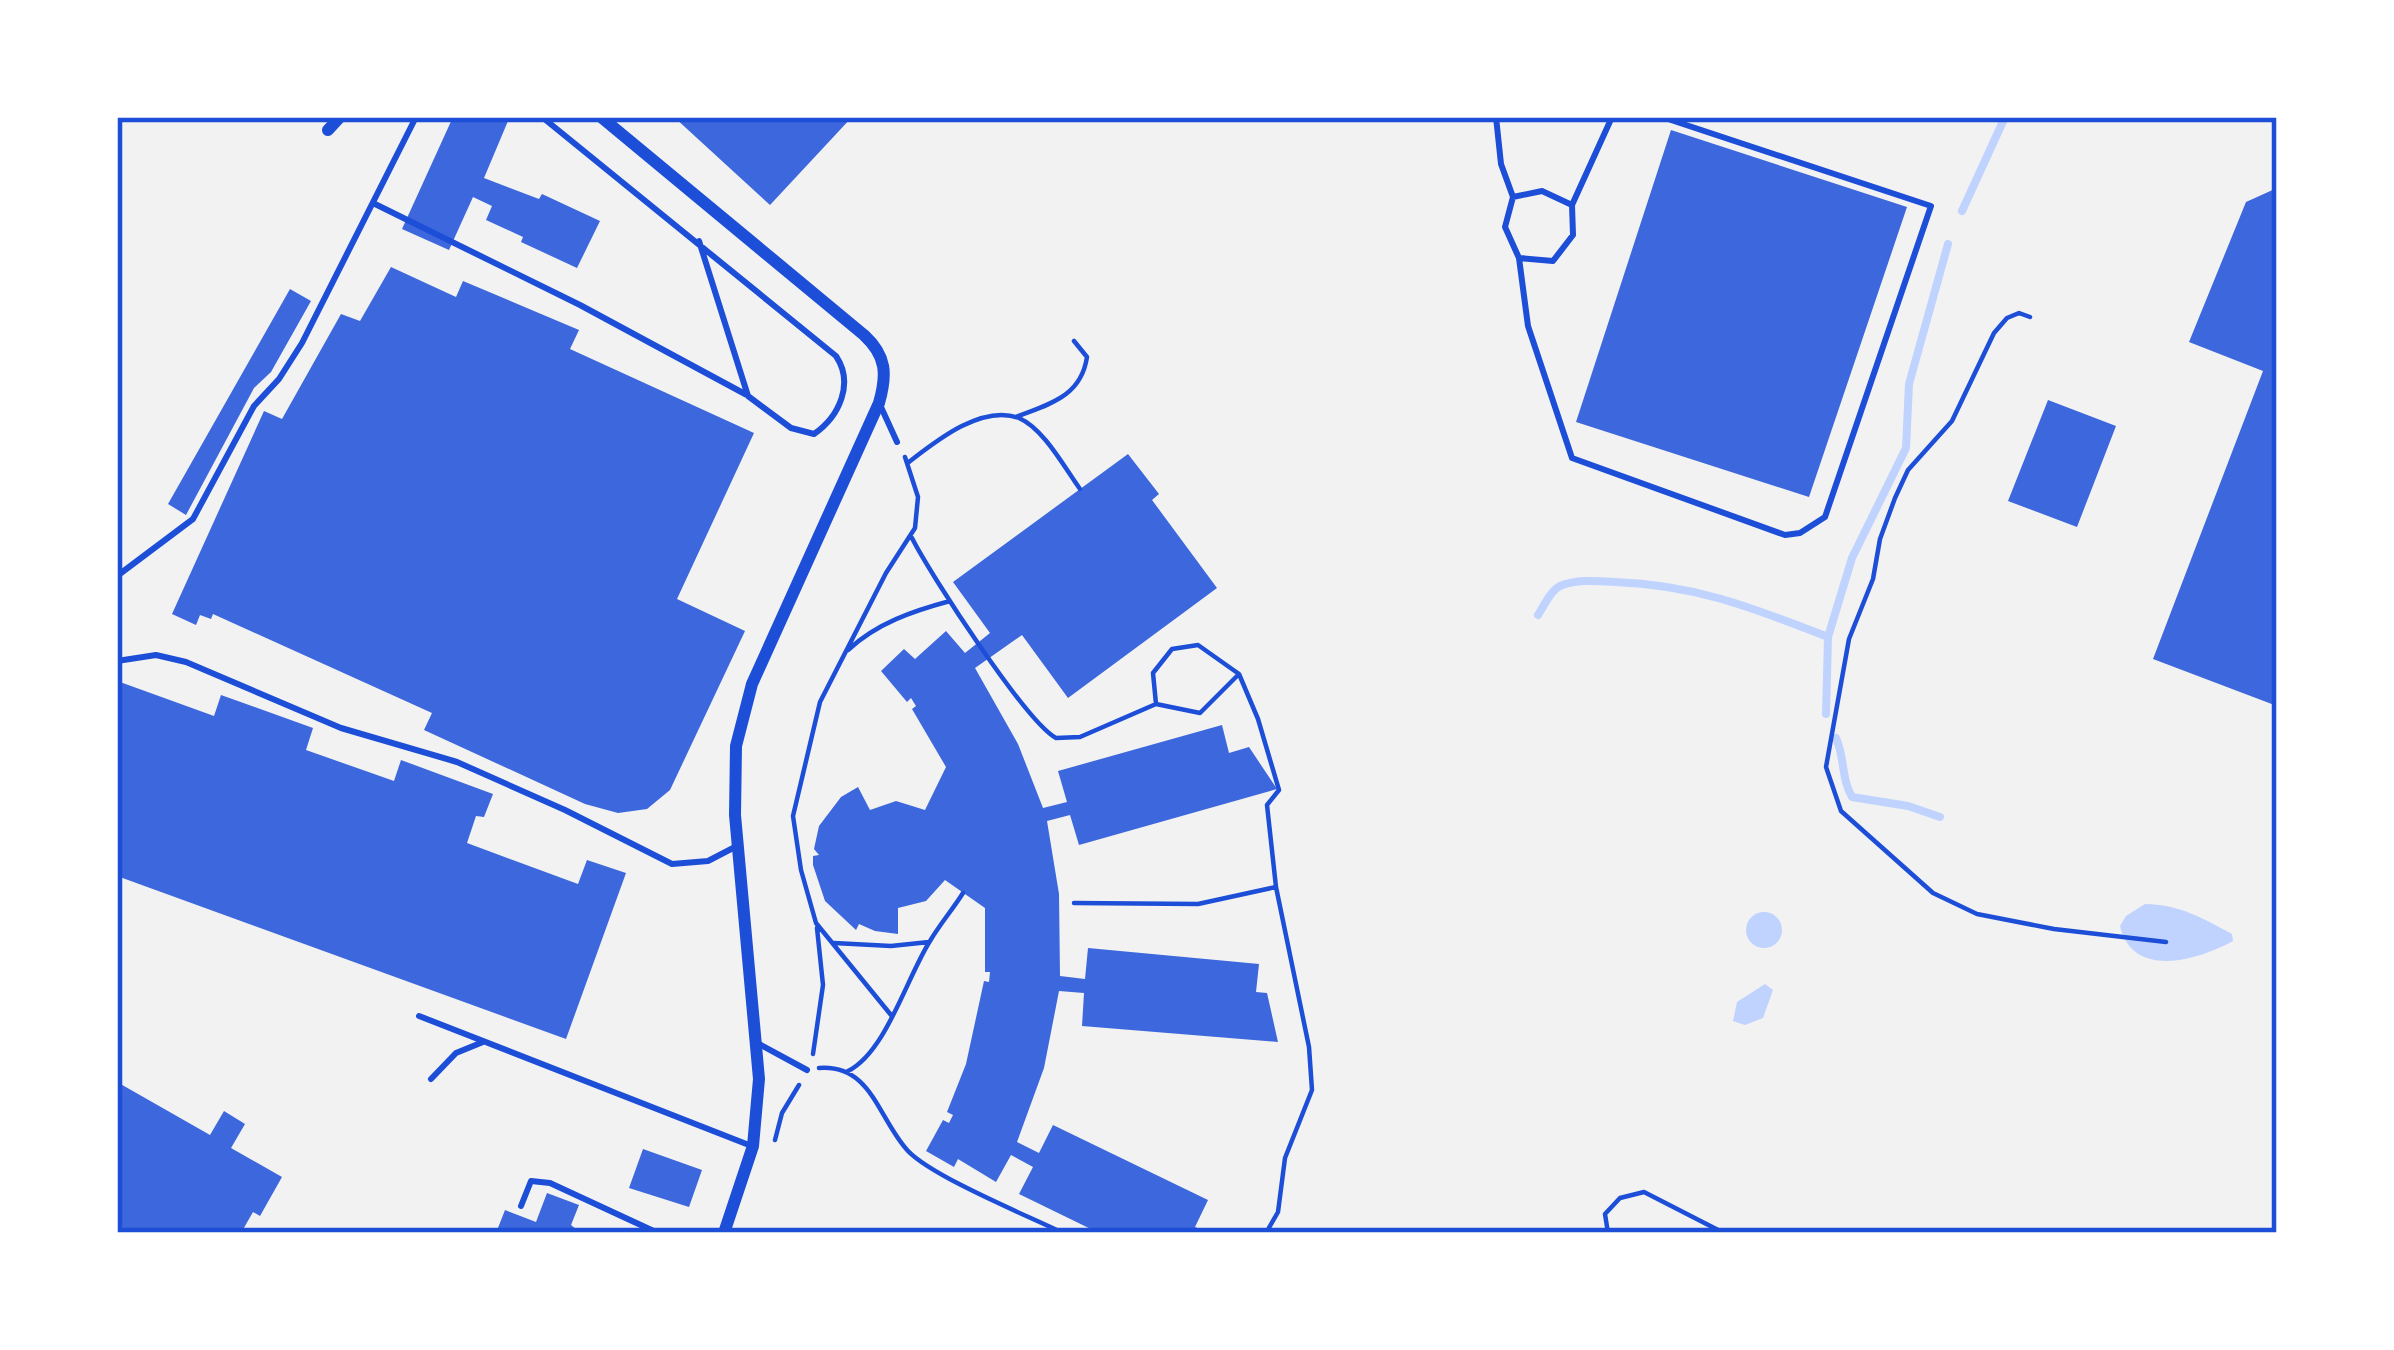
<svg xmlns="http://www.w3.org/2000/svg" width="2394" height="1350" font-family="Lato,sans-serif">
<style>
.water{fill:#bfd3fe}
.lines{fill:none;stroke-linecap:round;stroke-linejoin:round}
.stream{stroke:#bfd3fe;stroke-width:8}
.building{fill:#3d67dc}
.path{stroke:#1d4ed8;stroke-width:4.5}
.service{stroke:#1d4ed8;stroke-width:6}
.minor{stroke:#1d4ed8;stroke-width:12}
.neatline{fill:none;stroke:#1d4ed8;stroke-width:4.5}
</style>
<rect width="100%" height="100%" fill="#f2f2f2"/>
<path class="water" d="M2145 904C2178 904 2205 919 2232 934L2233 941C2198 960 2133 980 2120 926L2126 916Z
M1746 930a18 18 0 1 1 36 0a18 18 0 1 1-36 0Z
M1765 984 1773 990 1763 1018 1745 1025 1733 1021 1737 1002Z"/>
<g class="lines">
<path class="stream" d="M1962 211 2005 117
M1538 615C1544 606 1550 591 1560 586 1576 579 1598 581 1615 582 1697 585 1753 608 1828 637
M1826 714 1828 637 1852 558 1906 448 1909 384 1948 244
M1836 738C1845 758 1841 778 1852 797L1908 806 1940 817"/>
</g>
<path class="building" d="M453 117H498L508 121 484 178 539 199 542 194 600 221 577 268 521 242 523 237 486 220 492 206 473 197 449 250 402 229Z
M674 117H852L770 205Z
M1671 130 1907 207 1809 497 1576 422Z
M2277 188V706L2153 659 2263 371 2189 342 2246 202Z
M391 267 456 297 463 281 579 330 570 349 754 433 677 599 745 631 670 790 647 809 618 813 585 804 424 730 432 713 213 614 211 619 200 615 196 625 172 614 264 411 282 419 341 314 360 321Z
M290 289 311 301 271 372 254 388 186 515 168 504Z
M2048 400 2116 426 2077 527 2008 501Z
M1128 454 1159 494 1152 500 1217 588 1068 698 1022 635 975 668 1018 744 1043 808 1067 802 1058 771 1222 725 1229 753 1249 747 1277 789 1079 845 1070 815 1047 821 1059 894 1060 976 1085 979 1088 948 1259 964 1256 992 1267 993 1278 1042 1082 1026 1084 993 1059 991 1044 1068 1017 1142 1039 1153 1053 1125 1208 1200 1195 1227 1210 1233H1099L1019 1194 1033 1167 1011 1155 996 1182 958 1159 954 1167 926 1151 943 1120 949 1123 953 1115 947 1112 966 1064 984 981 989 982 990 972H985V908L945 880 926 901 898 908V934L875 931 859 924 856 930 825 901 813 865V856L819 855 814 849 819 826 841 797 858 787 870 810 896 801 925 810 946 767 912 709 916 706 911 698 907 702 881 671 904 649 915 659 946 631 965 653 990 633 953 582Z
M120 682 214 716 221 695 313 728 306 750 394 781 401 760 493 794 484 817 476 816 467 843 578 884 587 860 626 873 566 1039 117 876Z
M117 1082 210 1135 224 1111 245 1124 231 1148 282 1177 260 1216 253 1212 241 1233H117Z
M643 1149 702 1170 689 1207 629 1188Z
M547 1193 579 1205 571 1225 581 1233H496L505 1210 536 1222Z"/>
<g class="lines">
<path class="path" d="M2030 317 2019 313 2007 318 1994 333 1952 421 1908 470 1895 498 1880 539 1873 579 1849 639 1826 767 1841 811 1933 893 1977 914 2054 929 2166 942
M1016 417C1049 404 1081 397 1087 357L1074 341
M909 462C936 441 982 404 1019 418 1044 429 1064 467 1080 489
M912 538C930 574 1026 722 1056 738L1080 737 1156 704 1153 673 1172 649 1198 645 1239 674 1258 719 1279 790 1267 805 1276 887 1309 1047 1312 1090 1285 1158 1278 1212 1266 1233
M848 650C877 623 913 611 950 601
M1156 704 1200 713 1239 674
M1074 903 1198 904 1276 887
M834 943 891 946 929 942
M891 1015 816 923 801 870 793 816 820 702 886 573 915 528 918 497 905 457
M813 1054 823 985 817 928
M819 1068C872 1064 878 1119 908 1151 933 1177 1026 1215 1063 1233
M848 1071C886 1052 907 977 930 941 940 924 953 909 963 893
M775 1140 782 1113 799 1085
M1608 1233 1605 1214 1620 1198 1644 1192 1724 1233"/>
<path class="service" d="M542 117 836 356C854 383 840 416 814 434L791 428 748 396 699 241
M1496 117 1501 164 1513 197 1505 227 1519 258 1553 261 1573 235 1572 205 1542 191 1513 197
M373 203 580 305 745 394
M1572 205 1612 117
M1519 258 1528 326 1572 458 1785 535 1800 533 1825 517 1931 206 1662 117
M881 407 897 442
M117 576 193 519 254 406 279 379 302 343 416 117
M117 661 156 655 186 662 341 728 457 762 565 810 672 864 708 861 735 847
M419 1016 749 1145
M759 1044 807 1070
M431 1079 456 1053 483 1042
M521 1206 531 1181 550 1183 658 1233"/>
<path class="minor" d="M601 117 864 335C887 356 887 375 879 403L752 684 736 746 735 815 759 1079 753 1146 724 1233
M328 130 340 117"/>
</g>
<rect width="2394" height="1350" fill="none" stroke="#ffffff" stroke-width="240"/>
<rect x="120" y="120" width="2154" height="1110" class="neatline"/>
</svg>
